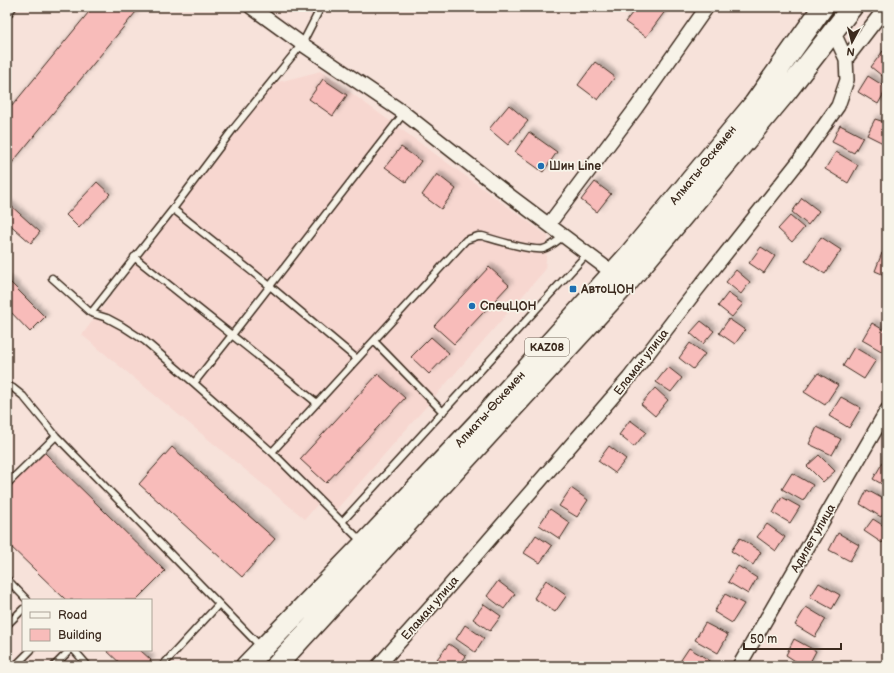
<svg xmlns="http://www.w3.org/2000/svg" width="894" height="673" font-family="'Balsamiq Sans',sans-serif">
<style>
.built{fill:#f7d7d0}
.building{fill:#f8bcba;stroke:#3b2a1e;filter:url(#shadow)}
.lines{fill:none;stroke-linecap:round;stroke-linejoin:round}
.lane-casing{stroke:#3b2a1e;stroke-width:9}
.street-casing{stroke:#3b2a1e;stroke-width:16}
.primary-casing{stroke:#3b2a1e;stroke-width:23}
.lane{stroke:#f7f3e8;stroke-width:6}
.street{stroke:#f7f3e8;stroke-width:13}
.primary{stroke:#f7f3e8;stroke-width:20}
.poi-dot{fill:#1f6fb2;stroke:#f7f3e8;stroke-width:1.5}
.labels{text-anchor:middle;stroke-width:3.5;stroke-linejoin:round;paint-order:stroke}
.shield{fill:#f7f3e8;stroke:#73665b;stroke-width:1}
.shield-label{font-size:11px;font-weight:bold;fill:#3b2a1e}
.street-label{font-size:12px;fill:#3b2a1e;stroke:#f7f3e8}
.poi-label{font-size:12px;font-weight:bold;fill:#3b2a1e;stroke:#f7f3e8;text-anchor:start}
</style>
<defs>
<filter id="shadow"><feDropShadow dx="3.5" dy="-3.5" stdDeviation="2" flood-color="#0004"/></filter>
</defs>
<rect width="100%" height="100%" fill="#f7e2da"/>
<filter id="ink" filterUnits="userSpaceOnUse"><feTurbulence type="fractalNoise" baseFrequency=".025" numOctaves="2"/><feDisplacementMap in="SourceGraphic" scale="8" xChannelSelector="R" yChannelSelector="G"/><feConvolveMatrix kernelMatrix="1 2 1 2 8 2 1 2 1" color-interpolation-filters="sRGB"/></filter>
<g filter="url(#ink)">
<path class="built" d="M321 71 548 236 545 270 336 510 322 499 305 519 82 335 267 85Z"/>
<path class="building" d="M93 7H140L7 169V112Z
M637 7H662L666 10 646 37 625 22Z
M883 51 887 55V78L886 79 871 67Z
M595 62 615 77 598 100 578 85Z
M868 76 887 88 878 104 858 92Z
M323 79 347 95 333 116 309 99Z
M509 105 528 121 508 145 489 129Z
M875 119 887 123V140L885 144 867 135Z
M840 125 863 137 854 153 832 142Z
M529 132 557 152 543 172 515 152Z
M401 147 421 161 406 182 385 167Z
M836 152 858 165 848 183 825 169Z
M437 174 456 189 441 209 422 195Z
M97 182 110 194 79 228 66 215Z
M595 182 611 194 597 212 581 200Z
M802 198 819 211 808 225 792 212Z
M9 204 40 232 31 243 7 222V206Z
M790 216 804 228 792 242 778 229Z
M821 237 841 250 825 274 805 261Z
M761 247 775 256 764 273 749 263Z
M882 253 887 255V276L875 271Z
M489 267 509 285 454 344 434 326Z
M736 270 750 282 741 294 726 282Z
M7 279 45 317 30 332 7 308Z
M728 293 743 304 732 317 718 306Z
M729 319 745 330 735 344 719 333Z
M701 321 714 331 703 344 690 333Z
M872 323 887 332V345L883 352 862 340Z
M431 337 449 353 429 374 411 357Z
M690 343 705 354 693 369 679 358Z
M854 347 876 360 864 379 843 366Z
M668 367 682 378 671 392 656 382Z
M818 373 838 385 825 405 804 392Z
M378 374 405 398 326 483 300 459Z
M655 388 668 400 655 416 641 404Z
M841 397 861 408 849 428 829 416Z
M630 420 646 432 634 447 619 435Z
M817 427 841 439 832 455 809 444Z
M609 446 626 459 615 473 598 461Z
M172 447 275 539 242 577 139 484Z
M43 451 165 571 136 600H66L7 543V488Z
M819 455 835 471 823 482 807 466Z
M883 462 887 465V487L873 479Z
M792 473 813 485 803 501 782 489Z
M571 488 588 500 577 517 559 506Z
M867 490 887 501V507L881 517 860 504Z
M782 497 800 507 790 523 773 513Z
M550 509 570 523 560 539 539 525Z
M873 519 887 528V536L882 543 864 531Z
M767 524 785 537 776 551 757 537Z
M838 533 859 545 850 561 829 550Z
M536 535 552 546 540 563 524 553Z
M740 538 761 552 753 565 731 551Z
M738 566 757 578 748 594 728 582Z
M546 580 567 595 555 612 534 598Z
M498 581 515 594 504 609 487 596Z
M819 583 840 595 832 609 810 597Z
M725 594 744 604 732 623 714 612Z
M484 604 501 616 490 631 473 619Z
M806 607 826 619 815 637 795 625Z
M705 623 728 635 718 653 695 640Z
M465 625 484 638 475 652 456 639Z
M794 639 816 651 808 666H803L786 655Z
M449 644 466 656 459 666H447L437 659Z
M689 648 709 660 705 666H684L679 663Z
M106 650H140L151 660 145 666H123Z"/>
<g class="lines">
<defs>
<path id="lane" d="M7 16 13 7
M173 209 270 286 357 359
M134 257 317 403
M52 278 91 313 107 318 122 326 145 341 194 383 272 452 362 542
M91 313 173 209 234 128 302 44 321 7
M374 341 443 412
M194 383 232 335 404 113
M7 385 13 388 23 396 56 436 260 646
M272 452 466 240 478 236H482C496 240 529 251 543 249 551 247 557 241 564 236
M7 484 56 436
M342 522 587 254
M7 579 27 600
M7 625 23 609
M74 650 88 666
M15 666 31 650
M54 666 70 650
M162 666 219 604"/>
<path id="street" d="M251 7 302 44 404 113 501 189 613 273
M846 59 886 7
M549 224 636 108 707 7
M378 666 438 599 629 378 692 296 799 161 838 106 847 80 846 59 833 31
M739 666 887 410"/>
<path id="primary" d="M246 666 364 544 478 423 628 256 754 104 823 7
M276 666 628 282 787 91 852 7"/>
</defs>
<use href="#lane" class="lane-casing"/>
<use href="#street" class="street-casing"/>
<use href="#primary" class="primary-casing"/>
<use href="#lane" class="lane"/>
<use href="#street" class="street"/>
<use href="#primary" class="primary"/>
</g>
</g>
<g class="poi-dot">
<circle cx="541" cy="166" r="4"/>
<rect x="569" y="285" width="8" height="8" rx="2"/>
<circle cx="472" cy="306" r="4"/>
</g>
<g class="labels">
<rect class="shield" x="525" y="338" width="44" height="18" rx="3"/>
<g class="shield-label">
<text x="547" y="351">KAZ08</text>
</g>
<g class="street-label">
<text transform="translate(703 165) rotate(-51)" y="4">Алматы-Өскемен</text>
<text transform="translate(641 362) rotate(-52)" y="4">Еламан улица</text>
<text transform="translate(490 409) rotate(-48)" y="4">Алматы-Өскемен</text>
<text transform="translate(813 538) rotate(-60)" y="4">Адилет улица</text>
<text transform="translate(430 608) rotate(-49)" y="4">Еламан улица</text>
</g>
<g class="poi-label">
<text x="549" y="170">Шин Line</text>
<text x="581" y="293">АвтоЦОН</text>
<text x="480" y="310">СпецЦОН</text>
</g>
</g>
<rect width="894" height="673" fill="none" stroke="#f7f3e8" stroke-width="24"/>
<rect x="12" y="12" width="870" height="649" fill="none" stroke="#3b2a1e" stroke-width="1.5" filter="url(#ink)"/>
<rect x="22" y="599" width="130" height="52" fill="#f7f3e8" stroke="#aca397"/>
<rect x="30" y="612" width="20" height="6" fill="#f7f3e8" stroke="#aca397"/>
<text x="58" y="619" font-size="12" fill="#3b2a1e">Road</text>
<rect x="30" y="629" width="20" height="12" fill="#f8bcba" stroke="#aca397"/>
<text x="58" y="639" font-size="12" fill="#3b2a1e">Building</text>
<g transform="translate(852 42) rotate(187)" stroke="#f7f3e8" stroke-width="3" paint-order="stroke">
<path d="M0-3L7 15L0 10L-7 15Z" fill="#3b2a1e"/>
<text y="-6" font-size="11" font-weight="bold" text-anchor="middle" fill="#3b2a1e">N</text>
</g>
<path d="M744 643v6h97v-6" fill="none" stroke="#3b2a1e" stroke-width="2"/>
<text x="750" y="643" font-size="12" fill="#3b2a1e" stroke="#f7f3e8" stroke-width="3" paint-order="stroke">50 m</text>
</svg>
